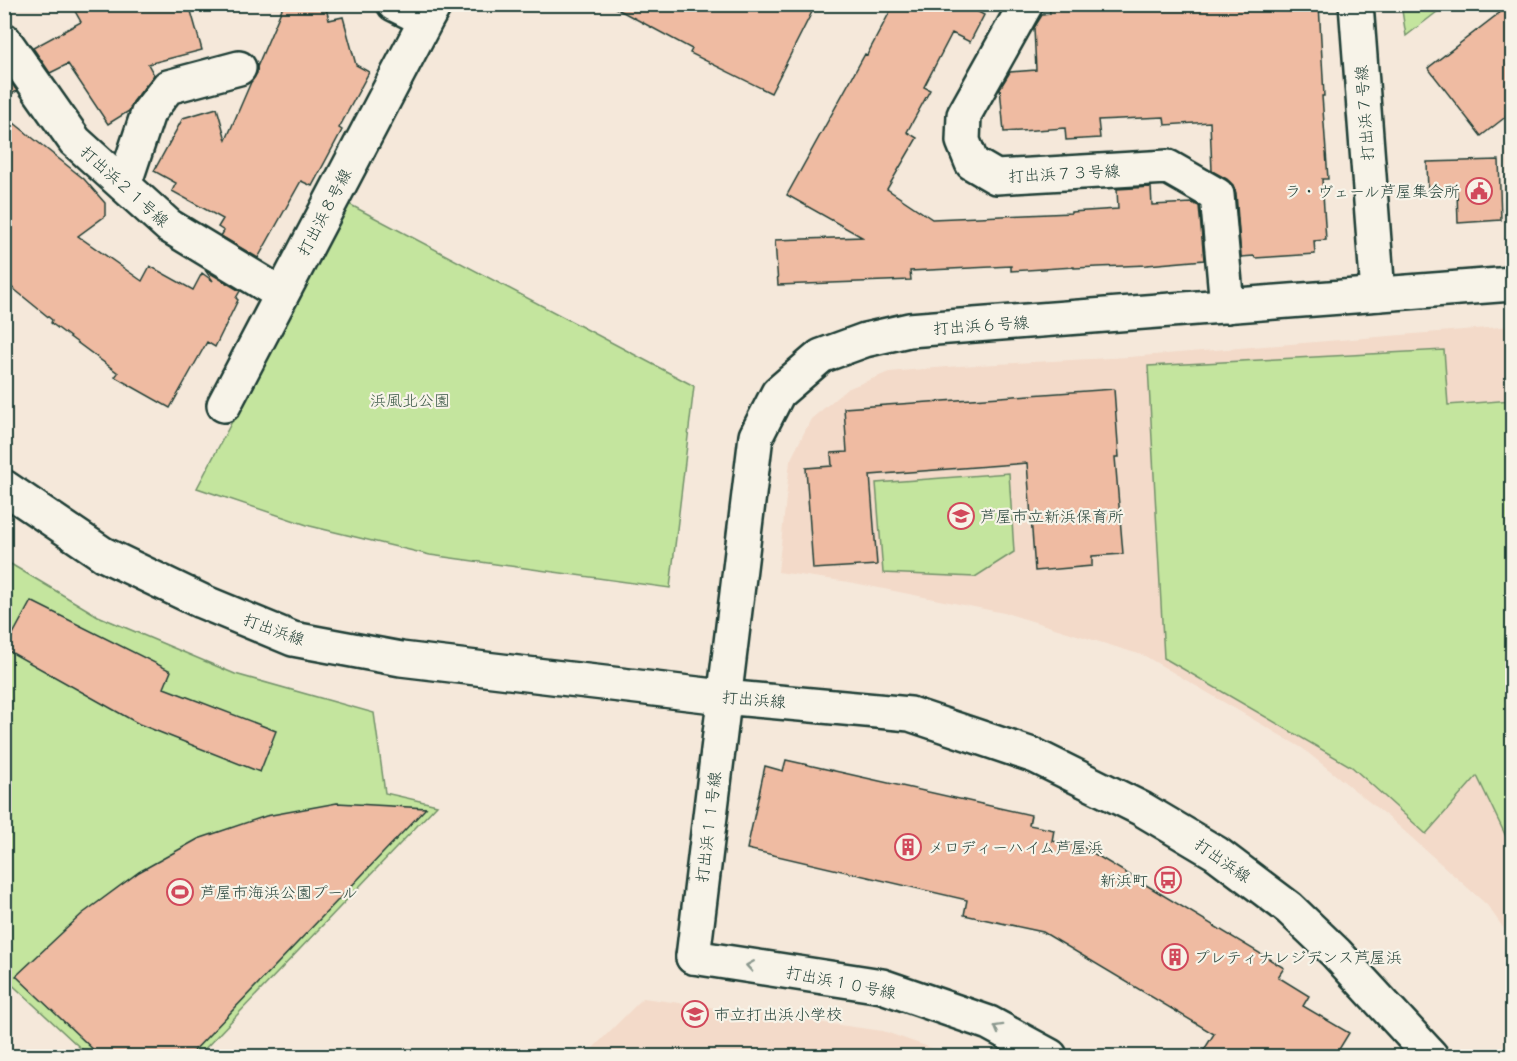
<svg xmlns="http://www.w3.org/2000/svg" width="1517" height="1061" font-family="'Shantell Sans','Klee One',sans-serif">
<style>
.built{fill:#f3dac9}
.green{fill:#c4e59e;stroke:#729169;stroke-width:1.5}
.building{fill:#efbba2;stroke:#1f3d34;stroke-width:1.5}
.lines{fill:none;stroke-linecap:round;stroke-linejoin:round}
.minor-casing{stroke:#1f3d34;stroke-width:38}
.tertiary-casing{stroke:#1f3d34;stroke-width:38}
.minor{stroke:#f7f3e8;stroke-width:33}
.tertiary{stroke:#f7f3e8;stroke-width:33}
.oneway{stroke:#8b988e}
.labels{text-anchor:middle;stroke-width:4.5;stroke-linejoin:round;paint-order:stroke}
.street-label{font-size:16px;fill:#1f3d34;stroke:#f7f3e8}
.poi-label{font-size:16px;fill:#1f3d34;stroke:#f7f3e8;text-anchor:start}
.park-label{font-size:16px;fill:#385644;stroke:#f7f3e8}
</style>
<rect width="100%" height="100%" fill="#f5e8da"/>
<filter id="ink" filterUnits="userSpaceOnUse"><feTurbulence type="fractalNoise" baseFrequency=".0167" numOctaves="2"/><feDisplacementMap in="SourceGraphic" scale="12" xChannelSelector="R" yChannelSelector="G"/><feConvolveMatrix kernelMatrix="1 2 1 2 8 2 1 2 1" color-interpolation-filters="sRGB"/></filter>
<g filter="url(#ink)">
<path class="built" d="M1512 326V940L1487 905 1393 821 1302 748 1145 656 1009 614 849 582 778 572 790 461 811 419 847 389 889 372 959 366 1129 357Z
M643 998 883 1031 954 1056H585Z"/>
<path class="green" d="M1401 4H1446V5L1406 36Z
M347 203 694 386 670 588 430 555 310 526 197 488Z
M1444 350 1448 405 1512 400V849L1477 776 1426 834 1352 767 1164 658 1148 366Z
M1009 473 1014 552 975 577 883 573 876 483Z
M4 560 98 616 235 674 374 713 385 793 437 805 198 1056H89L5 978Z"/>
<path class="building" d="M71 4H189L202 50 148 64 154 75 133 102 129 111 108 124 68 64 50 73 33 48 81 22Z
M284 4H325L329 20 343 17 356 65 369 72 339 128 342 130 312 186 301 181 258 258 221 236 224 231 218 227 223 219 172 191 176 183 154 171 183 118 217 108 226 140 251 82 257 73V67Z
M608 4H816L771 93 690 53 692 49Z
M894 4H967V6L984 15 970 42 952 33 924 87 930 90 907 132 917 138 887 189 932 219 1071 213V212L1118 209 1117 189 1151 187 1152 205 1192 203 1199 206 1204 260 1147 265 1074 268V267L1011 271V266L910 271 911 280 778 285 775 240 862 237 787 195 865 54 867 55Z
M1049 4H1319L1324 96H1322L1328 179H1322L1326 240 1314 241 1315 254 1255 258 1254 256 1241 257 1236 193 1233 185 1227 179 1212 171 1210 122 1165 125 1164 117 1098 120 1100 138 1066 140 1065 128 1004 132 1000 88 1010 72 1036 70 1034 28 1042 15 1050 14Z
M1511 4H1512V112L1481 136 1428 68Z
M4 73 17 91 4 98Z
M4 115 84 179 105 203V216L78 236 142 281 150 266 193 290 202 273 213 281 205 270 240 291 236 298 238 300 215 347 207 342 170 408 115 377 118 373 51 323 52 320 4 281Z
M1499 160 1501 220 1458 223 1457 191 1428 192 1427 162Z
M1114 389 1119 457H1115L1123 554 1092 556V566L1035 571 1027 463 870 475 877 565 813 569 806 468 832 466 831 453 847 452 844 408Z
M31 601 171 671 164 688 276 731 260 772 139 724 5 649Z
M786 760 1031 815 1029 825 1054 830 1052 841 1083 847 1284 968 1278 977 1309 996 1303 1006 1349 1033 1335 1056H1200L1214 1034 1043 932 964 915 967 900 747 849 765 766 783 771Z
M337 803 426 808 189 1056H100L16 976 82 914 139 872 198 839 266 816Z"/>
<g class="lines">
<defs>
<path id="minor" d="M394 4 426 20 435 4
M1026 4 964 115 963 141 972 163 996 177 1168 167 1217 195 1227 306
M1356 4 1378 294
M4 40 75 141 169 226 281 294
M124 185 148 113 168 87 239 68
M224 405 426 20
M693 957 882 986 989 1023 1050 1056"/>
<path id="tertiary" d="M4 487 103 554 201 601 293 639 401 659 510 672 723 697 910 714 1035 756 1142 809 1216 853 1289 908 1336 953 1431 1056
M693 957 756 436 778 393 821 356 865 340 909 330 1512 284"/>
</defs>
<use href="#minor" class="minor-casing"/>
<use href="#tertiary" class="tertiary-casing"/>
<use href="#minor" class="minor"/>
<use href="#tertiary" class="tertiary"/>
</g>
<defs><path id="oneway-chevron" d="M-2-3.5L2.5 0L-2 3.5" fill="none" stroke-width="1.6" stroke-linecap="round" stroke-linejoin="round" transform="scale(1.5)"/></defs>
<g class="oneway">
<use href="#oneway-chevron" transform="translate(750 966) rotate(-171)"/>
<use href="#oneway-chevron" transform="translate(998 1028) rotate(-151)"/>
</g>
</g>
<defs>
<symbol id="civic-ring" viewBox="-11 -11 22 22"><circle r="9.5" fill="#f7f3e8" stroke="#d1495b" stroke-width="1.5"/><path d="M-.6-6.5H3V-4.5H.6V-3L4-1V1h2V6H-6V1h2V-1L-.6-3ZM-1.2 2.5V6h2.4V2.5Z" fill="#d1495b"/></symbol>
<symbol id="school-ring" viewBox="-11 -11 22 22"><circle r="9.5" fill="#f7f3e8" stroke="#d1495b" stroke-width="1.5"/><path d="M0-5L7-2L0 1L-7-2ZM-4 1L0 2.5L4 1V4Q0 6-4 4Z" fill="#d1495b"/></symbol>
<symbol id="building-ring" viewBox="-11 -11 22 22"><circle r="9.5" fill="#f7f3e8" stroke="#d1495b" stroke-width="1.5"/><path d="M-4-6H4V6H1V3H-1V6H-4ZM-2.5-4.3h1.7v1.8h-1.7ZM.8-4.3h1.7v1.8H.8ZM-2.5-1h1.7V.8h-1.7ZM.8-1h1.7V.8H.8Z" fill="#d1495b"/></symbol>
<symbol id="bus-ring" viewBox="-11 -11 22 22"><circle r="9.5" fill="#f7f3e8" stroke="#d1495b" stroke-width="1.5"/><path d="M-5-6H5V4H4V6H2V4H-2V6H-4V4H-5ZM-3.5-4V0h7V-4ZM-3.5 1.2v1.5H-2V1.2ZM2 1.2v1.5H3.5V1.2Z" fill="#d1495b"/></symbol>
<symbol id="stadium-ring" viewBox="-11 -11 22 22"><circle r="9.5" fill="#f7f3e8" stroke="#d1495b" stroke-width="1.5"/><path d="M0-5a6.5 5 0 1 0 0 10a6.5 5 0 1 0 0-10ZM-3.5-1.8h7v3.6h-7Z" fill="#d1495b"/></symbol>
</defs>
<g fill-rule="evenodd">
<use href="#civic-ring" x="1464" y="176" width="30" height="30"/>
<use href="#school-ring" x="946" y="501" width="30" height="30"/>
<use href="#building-ring" x="893" y="832" width="30" height="30"/>
<use href="#bus-ring" x="1153" y="865" width="30" height="30"/>
<use href="#stadium-ring" x="165" y="877" width="30" height="30"/>
<use href="#building-ring" x="1160" y="942" width="30" height="30"/>
<use href="#school-ring" x="680" y="999" width="30" height="30"/>
</g>
<g class="labels">
<g class="street-label">
<text transform="translate(1364 113) rotate(-94)" y="6">打出浜７号線</text>
<text transform="translate(1064 173) rotate(-3)" y="6">打出浜７３号線</text>
<text transform="translate(125 186) rotate(42)" y="6">打出浜２１号線</text>
<text transform="translate(324 212) rotate(-62)" y="6">打出浜８号線</text>
<text transform="translate(981 325) rotate(-4)" y="6">打出浜６号線</text>
<text transform="translate(274 629) rotate(20)" y="6">打出浜線</text>
<text transform="translate(754 699) rotate(5)" y="6">打出浜線</text>
<text transform="translate(708 827) rotate(-83)" y="6">打出浜１１号線</text>
<text transform="translate(1223 860) rotate(35)" y="6">打出浜線</text>
<text transform="translate(841 982) rotate(11)" y="6">打出浜１０号線</text>
</g>
<g class="poi-label">
<text x="1460" y="197" text-anchor="end">ラ・ヴェール芦屋集会所</text>
<text x="980" y="522">芦屋市立新浜保育所</text>
<text x="928" y="853">メロディーハイム芦屋浜</text>
<text x="1148" y="886" text-anchor="end">新浜町</text>
<text x="200" y="898">芦屋市海浜公園プール</text>
<text x="1194" y="963">プレティナレジデンス芦屋浜</text>
<text x="714" y="1020">市立打出浜小学校</text>
</g>
<g class="park-label">
<text x="410" y="406">浜風北公園</text>
</g>
</g>
<rect width="1517" height="1061" fill="none" stroke="#f7f3e8" stroke-width="24"/>
<rect x="12" y="12" width="1493" height="1037" fill="none" stroke="#1f3d34" stroke-width="2" filter="url(#ink)"/>
</svg>
